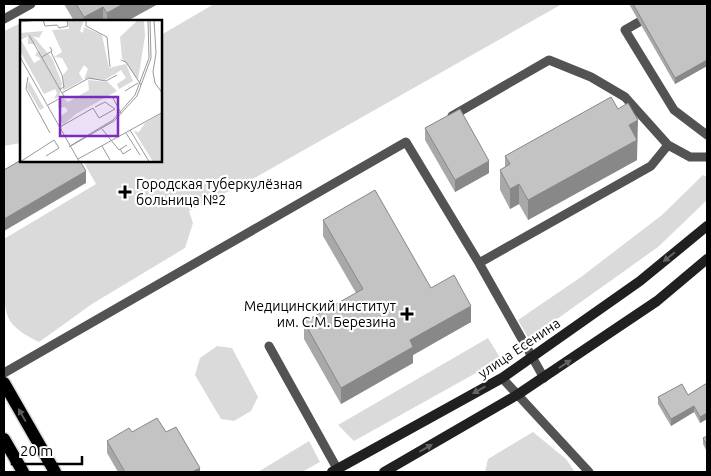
<svg xmlns="http://www.w3.org/2000/svg" width="711" height="476" font-family="Ubuntu,sans-serif">
<style>
.green{fill:#dadada}
.lines{fill:none;stroke-linecap:round;stroke-linejoin:round}
.primary-casing{stroke:#dbdbdb;stroke-width:15}
.lane{stroke:#535353;stroke-width:9}
.secondary{stroke:#202020;stroke-width:10}
.primary{stroke:#000;stroke-width:12}
.wall{fill:#a8a8a8}
.shaded-wall{fill:#888}
.building{fill:#c3c3c3;stroke:#888}
.oneway{fill:#636363}
.oneway2{fill:#595959}
.poi-dot{fill:#000;stroke:#fff;stroke-width:2}
.labels{text-anchor:middle;stroke-width:4.5;stroke-linejoin:round;paint-order:stroke}
.poi-label{font-size:14px;fill:#000;stroke:#fff;text-anchor:start}
.street-label{font-size:14px;fill:#000;stroke:#fff}
.inset-road{fill:none;stroke:#999;stroke-width:1}
.view{fill:#7b2cbf;fill-opacity:0.15;stroke:#7b2cbf;stroke-width:2.5}
.inset-edge{fill:none;stroke:#000;stroke-width:2.5}
</style>
<rect width="100%" height="100%" fill="#fff"/>
<path class="green" d="M214 4H562L249 181 189 211 193 223 185 248 92 304 39 342C29 337 17 331 10 321 0 304 4 260 4 239L96 184 83 161H161V35Z
M21 23V143L4 146V31Z
M703 175 707 177V200L658 247 529 339 518 320 581 277 662 215Z
M488 338 501 359 354 441 338 425Z
M217 346 232 348 258 397 251 411 234 421 221 419 195 375 200 358Z
M533 432 566 459 575 472H485L488 459Z
M309 441 320 462 302 472H258Z"/>
<g class="lines">
<defs>
<path id="primary" d="M4 383 55 472
M4 439 23 472"/>
</defs>
<use href="#primary" class="primary-casing"/>
<path class="lane" d="M4 19 31 4
M639 22 625 30 674 110 707 135
M668 145 690 157H707
M479 263 544 378
M269 346 339 472
M4 373 406 142 479 263 651 166 668 145 625 97 591 77 549 60 452 116
M502 378 589 472"/>
<path class="secondary" d="M332 472 502 378 640 281 707 226
M384 472 517 395 657 301 707 259"/>
<use href="#primary" class="primary"/>
</g>
<path class="wall" d="M64 4H158L127 21H74Z
M629 4H707V66L675 84Z
M425 128 489 173 455 192 425 140Z
M638 140 637 141V160L528 220 519 204 510 209 500 190V170L505 167V156Z
M323 220 431 288 471 322 413 355V363L341 404 304 339V322L356 293 323 236Z
M707 383V419L700 423 694 412 671 426 658 404V397L688 395Z
M132 432H166L200 472H118L107 453V441Z
M707 436V452L703 444V438Z"/>
<path class="shaded-wall" d="M123 4H158L127 21H107V13Z
M103 7V21H84V17Z
M707 60V66L675 84V78Z
M638 120 637 160 528 220V200L629 125Z
M489 161V173L455 192V180Z
M86 171V183L4 231V219Z
M519 184V204L510 209V189Z
M471 306V322L413 355V363L341 404V388L410 340Z
M694 406V412L671 426V419Z
M707 413V419L700 423V417Z
M200 468V472H192Z"/>
<path class="building" d="M76 4H123L107 13 103 7 84 17Z
M633 4H707V60L675 78Z
M611 97 618 109 628 103 638 120 629 125 637 140 528 200 519 184 510 189 500 170 510 164 505 156Z
M460 109 489 161 455 180 425 128Z
M21 160V161H80L86 171 4 219V170Z
M375 190 431 288 454 275 471 306 410 340 413 347 341 388 304 322 363 289 323 220Z
M707 383V413L700 417 694 406 671 419 658 397 682 384 688 395Z
M157 418 166 432 176 427 200 468 192 472H125L107 441 129 428 132 432Z
M707 436V446L703 438Z"/>
<defs><path id="oneway-solid" d="M-6-.8H1V-3.2L6.5 0L1 3.2V.8H-6Z" transform="scale(1.25)"/></defs>
<g class="oneway">
<use href="#oneway-solid" transform="translate(669 257) rotate(141)"/>
<use href="#oneway-solid" transform="translate(565 364) rotate(-34)"/>
<use href="#oneway-solid" transform="translate(479 390) rotate(151)"/>
<use href="#oneway-solid" transform="translate(426 448) rotate(-30)"/>
</g>
<use class="oneway2" href="#oneway-solid" transform="translate(22 415) rotate(-120)"/>
<g class="poi-dot">
<path d="M122.5 184.5h5v5h5v5h-5v5h-5v-5h-5v-5h5z"/>
<path d="M404.5 306.5h5v5h5v5h-5v5h-5v-5h-5v-5h5z"/>
</g>
<g class="labels">
<g class="poi-label">
<text x="136" y="189">Городская туберкулёзная<tspan x="136" dy="16">больница №2</tspan></text>
<text x="396" y="311" text-anchor="end">Медицинский институт<tspan x="396" dy="16">им. С.М. Березина</tspan></text>
</g>
<g class="street-label">
<text transform="translate(519 348) rotate(-34)" y="5">улица Есенина</text>
</g>
</g>
<g transform="translate(20 20)">
<rect width="142" height="142" fill="#fff"/>
<path d="M48 0H64L60 11 63 13 64 7 82 15 89 48 106 44 113 61 99 69 97 64 106 58 101 50 85 60 64 59 68 49 64 45 59 53 63 60 43 71V55L48 49 42 38 34 37 42 32 32 10 49 9ZM118 0H124L125 16 118 60 102 38 100 17ZM23 11 19 18 13 16 32 38 42 63 39 77 34 79 37 73 35 69 24 74 0 31V13ZM8 16V24H15L19 30 15 35 21 39 14 43 1 20ZM68 60 88 62 97 71 56 94 43 105 39 97 48 91 45 87 38 88V81L43 78 48 82 69 70ZM9 61 24 88 20 90 7 68ZM142 93V142H133L114 111 119 112 125 103Z" fill="#dadada" fill-rule="evenodd"/>
<path class="inset-road" d="M20 0H23L25 6 37 5 39 8 48 6 47 0M66 0V6L87 17 90 47M134 0 136 33 133 52 135 63 143 74M0 2 18 0M9 15 42 73M31 32 42 55 44 67 40 69M0 37 60 143M22 37 32 31 30 27M101 40 106 42 121 65M8 57 6 69 30 113M105 71 118 63M93 78 101 93M28 85 44 76 42 73 69 58 86 61 97 55M40 107 73 88 79 98 95 89 85 82 75 87M82 109 99 130 107 125M110 110 130 143M106 113 120 135M50 126 93 100 115 75 129 38 128 0M82 126 90 140M49 127 94 101 117 76 131 38 130 0M100 129 103 134 111 129M58 139 143 92M0 142 34 120 39 128 26 136"/>
<path class="view" d="M40 77H98V116H40Z"/>
<rect width="142" height="142" class="inset-edge"/>
</g>
<rect width="711" height="476" fill="none" stroke="#000000" stroke-width="10"/>
<path d="M12 456v8h70v-8" fill="none" stroke="#000000" stroke-width="2.5"/>
<text x="20" y="456" font-size="15" fill="#000000" stroke="#ffffff" stroke-width="4" paint-order="stroke">20 m</text>
</svg>
